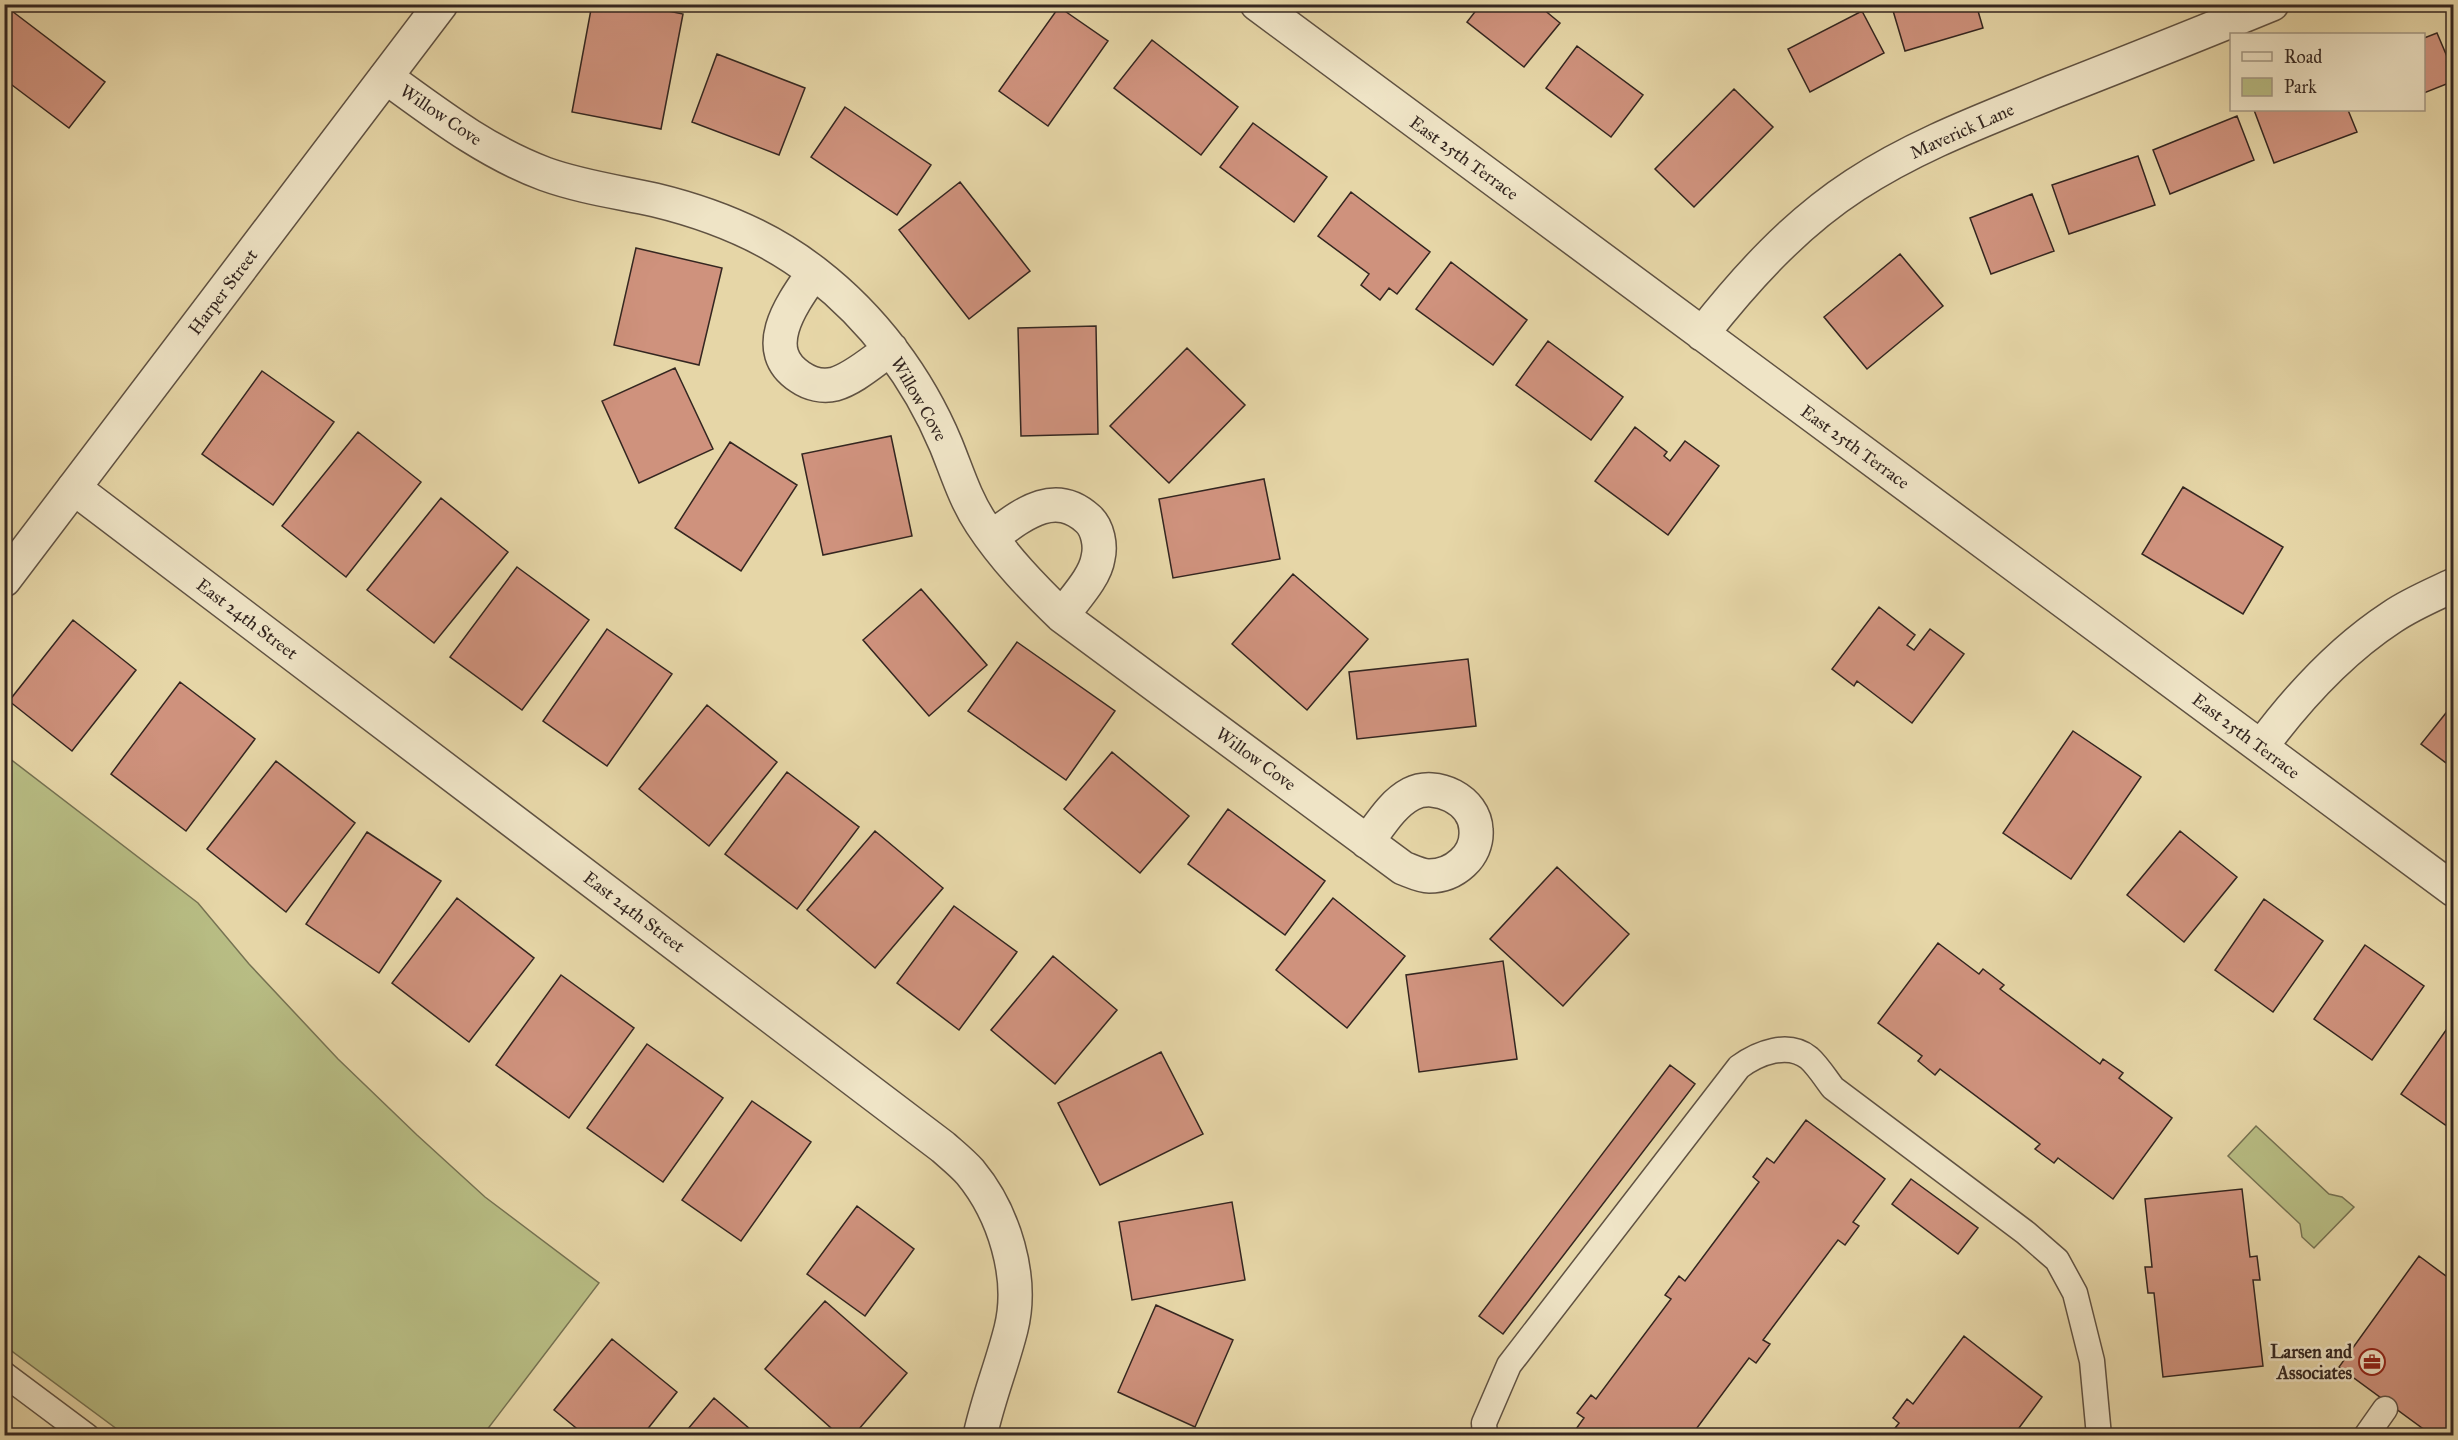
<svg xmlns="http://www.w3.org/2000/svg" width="2458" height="1440" font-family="'IM FELL Great Primer',serif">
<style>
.green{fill:#b8bd84;stroke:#767252;stroke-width:1.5}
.building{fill:#cf927d;stroke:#342620;stroke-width:1.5}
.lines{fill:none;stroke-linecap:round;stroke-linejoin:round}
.service-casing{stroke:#605242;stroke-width:27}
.minor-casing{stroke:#605242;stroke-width:36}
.tertiary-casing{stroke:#605242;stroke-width:36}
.path{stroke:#342620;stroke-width:4;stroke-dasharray:4.5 3;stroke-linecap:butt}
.service{stroke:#efe4c6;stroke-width:24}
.minor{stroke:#efe4c6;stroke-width:33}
.tertiary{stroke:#efe4c6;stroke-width:33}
.labels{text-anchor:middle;stroke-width:5;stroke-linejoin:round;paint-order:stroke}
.street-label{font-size:18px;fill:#342620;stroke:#efe4c6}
.poi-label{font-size:18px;font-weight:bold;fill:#342620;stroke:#efe4c6;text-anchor:end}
</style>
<rect width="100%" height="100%" fill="#e6d6a7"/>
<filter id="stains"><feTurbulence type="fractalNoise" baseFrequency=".00333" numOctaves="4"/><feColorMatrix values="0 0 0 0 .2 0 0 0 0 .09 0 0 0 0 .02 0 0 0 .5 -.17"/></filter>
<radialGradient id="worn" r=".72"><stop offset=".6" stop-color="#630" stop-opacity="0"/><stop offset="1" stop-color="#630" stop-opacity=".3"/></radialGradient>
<path class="green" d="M5 755 198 903 249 964 338 1059 417 1135 485 1197 599 1283 483 1435H125L5 1346Z
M2256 1126 2329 1194 2342 1197 2354 1207 2314 1248 2302 1237 2300 1224 2228 1156Z"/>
<path class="building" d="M592 4H634L683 14 661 129 572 112Z
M1481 4H1537L1560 23 1524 67 1467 22Z
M1891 4H1976L1983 28 1905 51Z
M4 5 105 82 69 128 4 79Z
M1059 7 1108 41 1048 126 999 91Z
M1862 11 1884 53 1810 92 1788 49Z
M2437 33 2454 73V81L2424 93V38Z
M1152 40 1238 107 1201 155 1114 88Z
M1577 46 1643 95 1611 137 1546 88Z
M717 54 805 88 779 155 692 122Z
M1734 89 1773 127 1694 207 1655 169Z
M845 107 931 165 897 215 811 157Z
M2254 110H2348L2357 132 2274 163Z
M2237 116 2254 160 2170 194 2153 150Z
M1253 123 1327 177 1294 222 1220 167Z
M2138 156 2155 205 2069 234 2052 185Z
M960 182 1030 271 969 319 899 230Z
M1351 192 1430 252 1397 294 1389 288 1380 300 1361 285 1369 274 1318 236Z
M2032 194 2054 251 1991 274 1970 218Z
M636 248 722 268 699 365 614 345Z
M1900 254 1943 306 1867 369 1824 317Z
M1451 262 1527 320 1493 365 1416 309Z
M1096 326 1098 434 1021 436 1018 328Z
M1548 341 1623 397 1591 440 1516 385Z
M1187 348 1245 405 1169 483 1110 426Z
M675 368 713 449 639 483 602 401Z
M262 371 334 422 273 505 202 454Z
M1635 427 1667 452 1664 456 1670 461 1685 441 1719 466 1668 535 1595 481Z
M358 432 421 482 346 577 282 526Z
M891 436 912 536 823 555 802 454Z
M730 442 797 485 741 571 675 528Z
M1264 479 1280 559 1173 578 1159 499Z
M2183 487 2283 547 2243 614 2142 554Z
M441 498 508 552 434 643 367 590Z
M517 567 589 620 522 710 450 657Z
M1293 574 1368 639 1307 710 1232 644Z
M921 589 987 665 929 716 863 640Z
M1879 607 1915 635 1907 645 1914 650 1930 629 1964 654 1912 723 1857 681 1854 686 1832 669Z
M73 620 136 670 72 751 9 701Z
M607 629 672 674 607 766 543 721Z
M1017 642 1115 711 1066 780 968 711Z
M1468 659 1476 726 1357 739 1349 672Z
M180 682 255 739 186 831 111 774Z
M2454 703V769L2421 744Z
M707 705 777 762 709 846 639 789Z
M2073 731 2141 777 2071 879 2003 833Z
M1112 752 1189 816 1140 873 1064 809Z
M276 761 355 823 286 912 207 849Z
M787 772 859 827 797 909 725 854Z
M1228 809 1325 881 1285 935 1188 864Z
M875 831 943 888 875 968 807 910Z
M2180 831 2237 877 2184 942 2127 895Z
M367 832 441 881 379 973 306 924Z
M1557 867 1629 934 1563 1006 1490 939Z
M457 898 534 958 469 1042 392 983Z
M1333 898 1405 956 1347 1028 1276 970Z
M2264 899 2323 941 2273 1012 2215 970Z
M954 906 1017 952 959 1030 897 983Z
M1938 943 1979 974 1983 969 2004 985 2000 989 2100 1064 2103 1059 2123 1073 2119 1078 2172 1118 2113 1199 2058 1158 2054 1163 2035 1149 2040 1144 1940 1069 1935 1075 1918 1061 1922 1056 1878 1023Z
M2365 945 2424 986 2372 1060 2314 1019Z
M1053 956 1117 1010 1055 1084 991 1030Z
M1503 961 1517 1059 1419 1072 1406 975Z
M561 975 634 1028 569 1118 496 1065Z
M2451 1023 2454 1025V1131L2401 1094Z
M647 1044 723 1098 663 1182 587 1128Z
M1161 1052 1203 1134 1100 1185 1058 1103Z
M1670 1065 1695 1084 1503 1334 1479 1316Z
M752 1101 811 1142 741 1241 682 1200Z
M1806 1120 1885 1179 1853 1222 1859 1226 1845 1245 1838 1240 1763 1340 1770 1344 1756 1363 1749 1358 1691 1436H1571L1584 1418 1577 1413 1591 1395 1596 1399 1671 1299 1665 1295 1679 1276 1685 1281 1759 1182 1753 1177 1767 1158 1774 1163Z
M1911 1179 1978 1228 1958 1254 1892 1204Z
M2242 1189 2250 1257 2257 1256 2260 1280H2253L2263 1366 2163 1377 2154 1293H2148L2145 1267H2152L2145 1199Z
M1232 1202 1245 1280 1132 1300 1119 1222Z
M857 1206 914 1249 865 1316 807 1274Z
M2419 1256 2454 1282 2453 1436H2433L2339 1367Z
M825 1301 907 1373 853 1436H840L765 1369Z
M1156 1305 1233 1340 1195 1427 1118 1392Z
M1964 1336 2042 1397 2013 1436H1889L1899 1423 1893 1418 1907 1399 1913 1404Z
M612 1339 677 1392 642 1436H586L554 1410Z
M714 1398 758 1436H682Z
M1155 1429 1162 1436H1147Z"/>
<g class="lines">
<defs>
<path id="service" d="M4 1374 87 1436
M1485 1436 1484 1423 1509 1365 1739 1067C1758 1053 1788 1041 1809 1058 1818 1066 1826 1079 1833 1088L2026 1233 2057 1260 2075 1293 2092 1361 2099 1436
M2366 1436 2385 1409"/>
<path id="minor" d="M1257 4 2454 890
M386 77C437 114 486 152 545 174 581 187 619 192 655 200 713 214 768 236 815 273 873 318 918 378 946 445 957 472 965 499 981 523 1004 558 1032 587 1062 616L1403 868C1411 871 1421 876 1429 876 1454 876 1478 856 1476 830 1475 800 1436 781 1411 794 1392 804 1380 825 1367 842
M814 272C794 301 757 349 800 377 810 384 823 387 835 384 855 378 874 360 891 349
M1702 334C1746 278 1795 224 1855 185 1916 145 1984 120 2052 92 2126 63 2199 34 2272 4
M74 488 943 1147C952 1155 962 1163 970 1172 1004 1213 1024 1277 1011 1329 1002 1365 988 1399 980 1436
M992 537C1022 515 1054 488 1088 519 1098 528 1101 546 1098 558 1095 578 1073 600 1062 616
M2261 747C2298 697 2340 651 2392 617 2411 604 2433 595 2454 585"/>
<path id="tertiary" d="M4 580 441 4"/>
</defs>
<use href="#service" class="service-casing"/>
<use href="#minor" class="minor-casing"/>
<use href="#tertiary" class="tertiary-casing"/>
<path class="path" d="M539 1432 544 1436"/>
<use href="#service" class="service"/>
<use href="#minor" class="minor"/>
<use href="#tertiary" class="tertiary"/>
</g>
<defs>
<symbol id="office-ring" viewBox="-11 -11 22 22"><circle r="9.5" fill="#efe4c6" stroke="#8f2418" stroke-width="1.5"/><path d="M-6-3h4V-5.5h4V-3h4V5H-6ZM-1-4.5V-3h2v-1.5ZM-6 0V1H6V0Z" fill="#8f2418"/></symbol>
</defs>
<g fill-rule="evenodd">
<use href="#office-ring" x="2357" y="1347" width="30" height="30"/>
</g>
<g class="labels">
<g class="street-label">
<text transform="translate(441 115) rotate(34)" y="6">Willow Cove</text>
<text transform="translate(1962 131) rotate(-24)" y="6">Maverick Lane</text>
<text transform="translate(1464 158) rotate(36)" y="6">East 25th Terrace</text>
<text transform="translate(223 292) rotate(-53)" y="6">Harper Street</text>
<text transform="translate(919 399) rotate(60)" y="6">Willow Cove</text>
<text transform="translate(1855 447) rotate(36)" y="6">East 25th Terrace</text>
<text transform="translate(247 619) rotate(37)" y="6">East 24th Street</text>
<text transform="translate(2246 736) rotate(37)" y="6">East 25th Terrace</text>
<text transform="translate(1256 759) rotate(36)" y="6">Willow Cove</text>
<text transform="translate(634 912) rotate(37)" y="6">East 24th Street</text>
</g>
<g class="poi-label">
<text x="2352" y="1358">Larsen and<tspan x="2352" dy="21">Associates</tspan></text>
</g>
</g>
<rect width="2458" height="1440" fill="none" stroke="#e6d6a7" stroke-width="24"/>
<rect x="6" y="6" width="2446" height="1428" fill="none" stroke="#342620" stroke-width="3"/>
<rect x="12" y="12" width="2434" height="1416" fill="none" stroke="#342620" stroke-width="1.5"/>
<rect x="2230" y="33" width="195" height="78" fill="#efe4c6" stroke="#a49884" stroke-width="1.5"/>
<rect x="2242" y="52" width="30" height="9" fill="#efe4c6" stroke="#a49884" stroke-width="1.5"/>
<text x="2284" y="63" font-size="18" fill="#342620">Road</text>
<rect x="2242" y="78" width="30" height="18" fill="#b8bd84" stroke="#a49884" stroke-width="1.5"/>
<text x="2284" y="93" font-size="18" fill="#342620">Park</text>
<rect width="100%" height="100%" filter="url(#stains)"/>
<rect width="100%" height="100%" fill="url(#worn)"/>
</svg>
